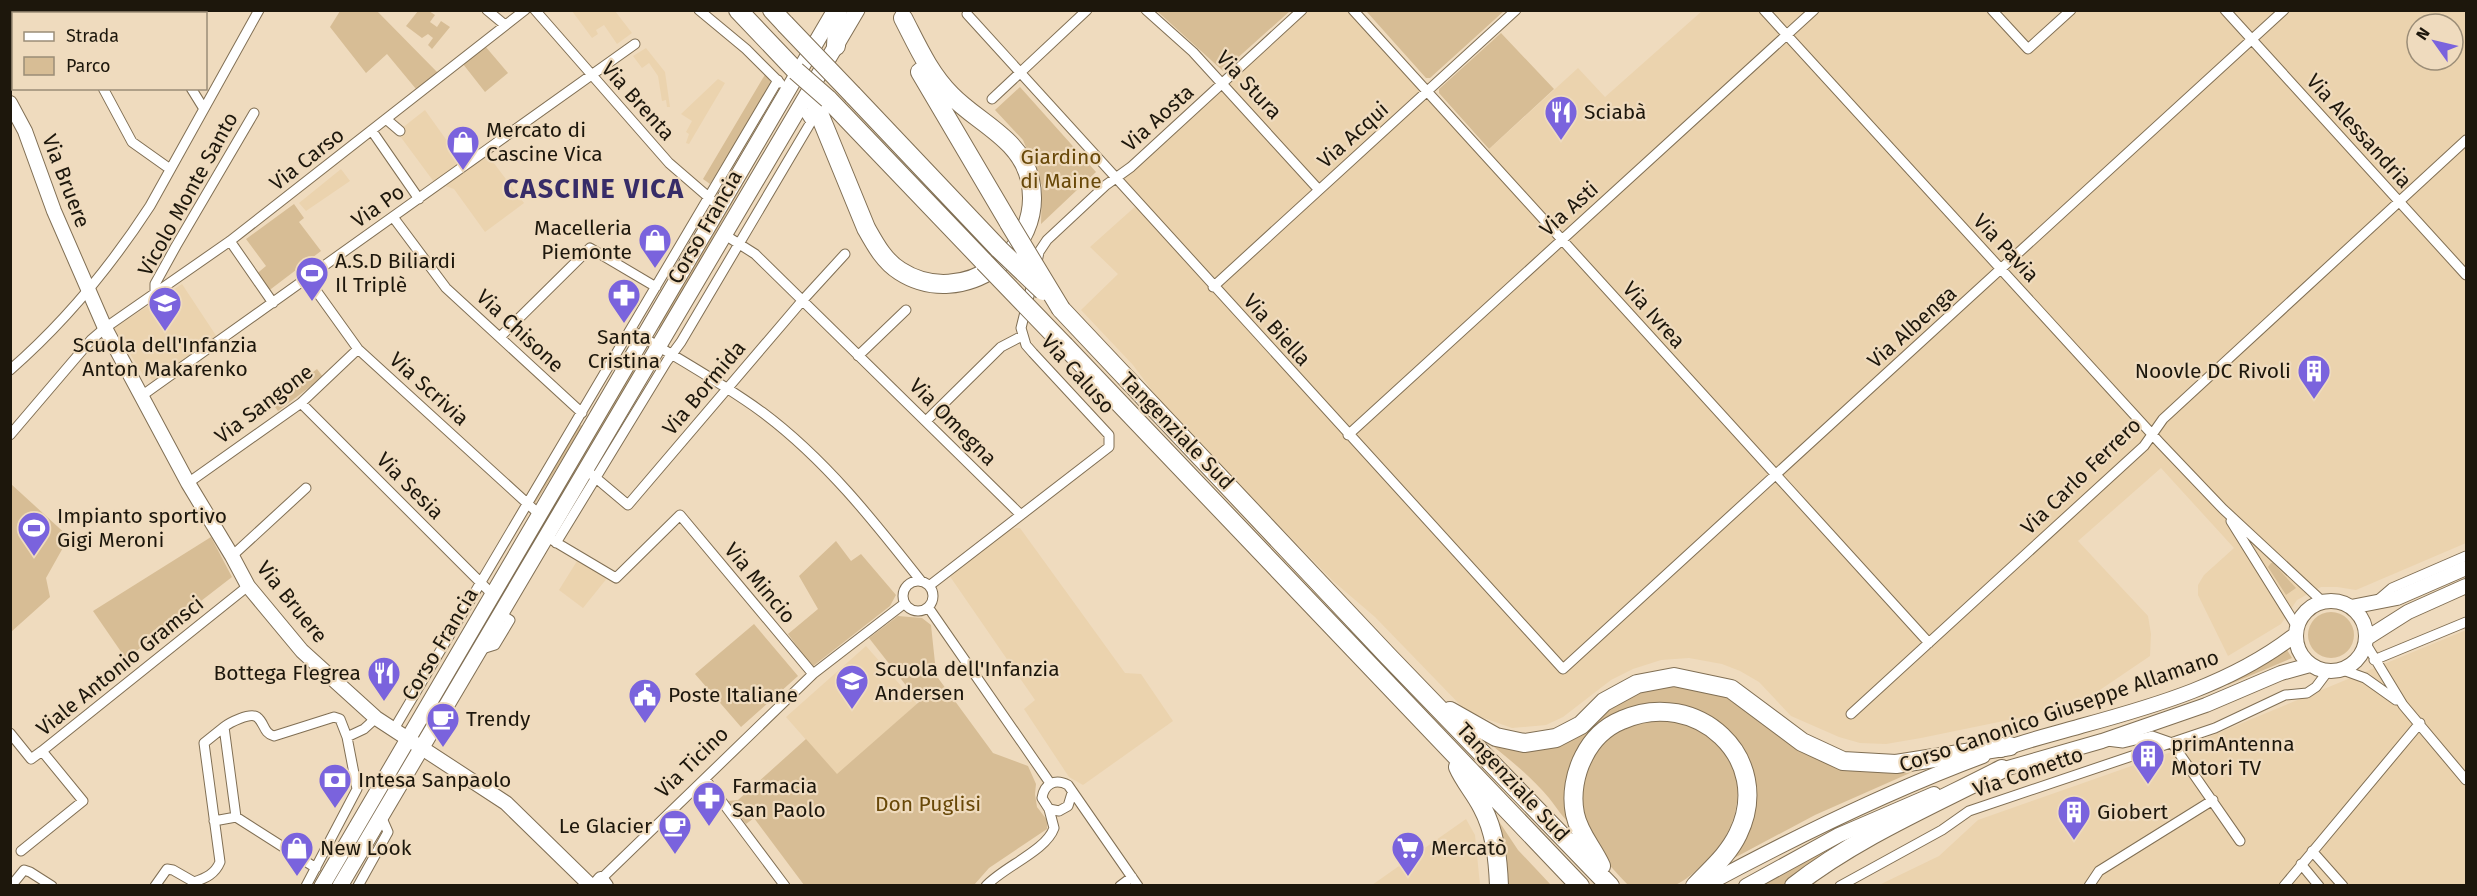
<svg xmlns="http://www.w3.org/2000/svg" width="2477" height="896" font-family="'Fira Sans',sans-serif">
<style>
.built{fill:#ebd3ae;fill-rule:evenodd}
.green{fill:#d7bd95}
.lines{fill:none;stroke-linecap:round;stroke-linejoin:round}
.street-casing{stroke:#806f54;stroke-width:11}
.secondary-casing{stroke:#806f54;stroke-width:16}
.primary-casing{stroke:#806f54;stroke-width:17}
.highway-casing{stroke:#806f54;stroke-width:20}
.street{stroke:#fff;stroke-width:9}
.secondary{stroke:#fff;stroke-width:14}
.primary{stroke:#fff;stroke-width:15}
.highway{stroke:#fff;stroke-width:18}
.highway-bridge-casing{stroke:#806f54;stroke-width:20;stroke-linecap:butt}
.highway-bridge{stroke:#fff;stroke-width:18}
.labels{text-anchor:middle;stroke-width:4.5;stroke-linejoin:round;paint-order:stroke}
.street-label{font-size:21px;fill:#1d170c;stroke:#efdbbe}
.poi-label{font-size:21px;fill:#1d170c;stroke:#efdbbe;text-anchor:start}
.park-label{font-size:21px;fill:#684808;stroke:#efdbbe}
.district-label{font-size:27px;font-weight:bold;letter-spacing:1.5px;fill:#372c68;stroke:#efdbbe}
</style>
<rect width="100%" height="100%" fill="#efdbbe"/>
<path class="built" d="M572 11H615L632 33 617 44 604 25 596 30 598 34 592 38Z
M1306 11H1354L1487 151 1578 68 1605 97 1702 11H2466V543L2356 590 2337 587H2321L2297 600 2281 624 2228 656 2198 595V585L2204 575 2234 548 2161 468 2078 541 2148 616 2151 634 2150 656 2088 698 2028 716 1921 738 1886 744 1860 743 1839 737 1791 716 1759 682 1740 671 1722 664 1689 658 1661 660 1633 669 1611 680 1563 717 1546 725 1512 728 1467 712 1375 617 1333 581 1214 459 1159 400 1133 365 1081 310 1118 274 1090 247 1137 205 1117 181ZM2417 24H2453V60H2417Z
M646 48 665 72 670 107H667L666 100 662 101 658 76 649 63 642 68 633 56Z
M718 79 725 83 689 144 686 143 689 134 686 132 692 121 681 114Z
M425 110 460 159 470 153 487 154 524 203 485 232 454 189 434 182 397 132Z
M341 169 350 181 306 211 299 203Z
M182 284 217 337 152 381 149 376 145 378 114 328Z
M1016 528H1020L1125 673 1141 674 1173 721 1083 785 1069 777 1024 709 1035 700 949 575 1007 531Z
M577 561 608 577 583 608 559 590Z
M2466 630V885L1877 886 1939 856 1978 820 2177 750Z
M866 646 917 704 837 775 786 717Z
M1466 819 1475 835 1480 885H1372Z"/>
<path class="green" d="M1369 10H1504V11L1430 78H1426L1367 12Z
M340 11H377L438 73 416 89 387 54 366 73 330 27Z
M429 11 435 15 430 22 437 27 441 21 450 27 432 49 428 45 433 38 428 34 422 38 406 26 418 11Z
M1157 11H1290L1223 71Z
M1501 33 1554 89 1489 149 1439 93V89Z
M826 38 661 329 658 327Z
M485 46 508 73 485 92 463 64Z
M766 73 774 79 710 184 703 179Z
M1020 87 1096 172 1041 224 1042 186 1023 140 995 110Z
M294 204 304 218 299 222 321 251 267 292 254 276 266 266 246 239Z
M641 356 644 357 425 729 422 728Z
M317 369 323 377 278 411 272 403Z
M580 425 583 426 534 505 532 503Z
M11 484 69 537 46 578 50 597 11 632Z
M211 537 232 577 126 659 93 611Z
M836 541 851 561 861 554 896 595 890 606 812 667 788 634 818 609 799 576Z
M2271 563H2273L2296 588 2286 595 2268 567Z
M2308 635a23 23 0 1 1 46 0a23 23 0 1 1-46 0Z
M898 616 922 618 931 625 935 663 930 667 993 753 1028 766 1036 784 1035 794 1037 807 1047 820V829L989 868 974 885H804L754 818 746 824 728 801 738 800 806 739 837 774 919 702 869 638Z
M754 624 798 676 741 727 695 674Z
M2287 650 2292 658 2228 685 2227 684Z
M1674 686 1694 687 1734 699 1800 749 1919 769 1815 815 1721 865 1749 775 1690 710 1591 737 1573 827C1563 818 1557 808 1549 798 1532 778 1514 763 1494 747V744L1514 749 1599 718 1615 704 1633 695 1654 688Z
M1676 720C1689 725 1702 730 1713 739 1753 774 1740 831 1704 863 1696 871 1685 881 1675 885 1665 889 1640 885 1629 886 1617 873 1604 861 1596 846 1570 798 1581 738 1639 722 1650 719 1665 721 1676 720Z
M1492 811 1518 850 1551 885H1503Z
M1867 831 1785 885 1763 886 1808 858Z"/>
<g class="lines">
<defs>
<path id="street" d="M139 10 141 14
M487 10 505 25
M535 10 669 163 713 201
M699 10 746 49 780 83
M1146 10 1193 52 1319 190
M1353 10 1929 643
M1764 10 2160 443 2223 509 2323 602
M1992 10 2028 49 2071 10
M2225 10 2466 275
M967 14 1563 669 2284 10
M103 88 132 142 170 169
M191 88 204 109
M992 99 1087 10
M386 119 400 131
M372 131 419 199
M393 217 446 288 582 413
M725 235 755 254 1021 515
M230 241 273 303
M1036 267 1039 252 1047 240 1106 185 1131 167 1302 10
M307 278 358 349 540 515
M1213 287 1516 10
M155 293V284L176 246 254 113
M631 330C675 357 721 382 762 412 825 459 873 520 921 581
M501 336 590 248 656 287
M858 356 906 310
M10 370C65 322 111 266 150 206L259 10
M140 397 635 44
M301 403 493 595
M926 421 1001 347 1022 336
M10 435 91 340 105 328 230 241 525 10
M1348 435 1814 10
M590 473 628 505 802 301 845 254
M188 483 301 403 358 349
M2231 521 2297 627
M552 540 616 578 680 515 813 674
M556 543 667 361 681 342 811 122 800 105
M232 556 306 488
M903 596a15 15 0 1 1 30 0a15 15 0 1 1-30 0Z
M929 586 1109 447V435L1033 353 1026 345 1021 328 1033 280
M2378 600 2392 588 2466 556
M928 607 1050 783
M2366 644 2403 705 2466 780
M479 650 495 645 510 620 500 614
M2374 660 2466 622
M2343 670 2365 678 2396 700
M1851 714 2144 446 2163 419 2466 140
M394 729 778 80
M10 733 31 759 42 751
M347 737 364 729 376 718
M2107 741 2123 743 2152 736 2172 743 2240 841
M705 779 785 886
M1072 793 1068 806 1059 811 1049 809 1042 798C1044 784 1055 778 1068 785L1138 886
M236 817 224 727C229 723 250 712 257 717 265 723 263 733 274 736L334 717 340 719 347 737 357 789 306 886
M214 821 236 817 316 868
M21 851 83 801 42 751 248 586
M2312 851 2343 886
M2301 864 2319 886
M601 879 813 674 905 603
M11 886 24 870 30 872 52 886
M155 886 167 869 173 870 194 882C206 878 215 874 220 862L204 743 224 727
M358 886 388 832 381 816
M986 886C1003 867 1046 851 1054 828L1049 809
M1120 886 1132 877
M1840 886 1942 830 1969 811 2215 728 2285 695 2307 693 2316 687 2328 671
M2089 886 2099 871 2213 800
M2284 886 2420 723"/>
<path id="secondary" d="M10 103 25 131 54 211 105 328 188 483 232 556 248 586 302 651 376 718 506 803 591 886
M2296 636a35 35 0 1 1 70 0a35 35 0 1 1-70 0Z
M2351 607 2397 598 2466 568
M2367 638 2408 612 2466 586
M2001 750C2027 740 2054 734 2081 726 2155 706 2234 683 2296 634
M1994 772 2102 741 2206 705 2281 673 2310 665
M595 886 601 879 606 886
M1704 886C1795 837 1886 792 1983 756
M1746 886 1839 835 1934 794"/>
<path id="primary" d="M322 886 835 10
M340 886 857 10"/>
<path id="highway" d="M738 10 796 71
M772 10 785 24
M836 46 838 10
M920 72 1009 223
M853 95 999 249
M828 99 984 262
M816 106 866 228C875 244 884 261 900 271 962 311 1046 252 1030 180 1021 139 978 123 951 95 929 73 917 45 903 18
M1061 309 1388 656 1610 886
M1065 346 1580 886
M1450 711 1496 737 1524 743 1556 738 1581 725 1604 702 1637 684 1674 677 1731 689 1802 742 1843 761 1896 764 2010 746
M1458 767C1464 781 1475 793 1482 807 1495 831 1498 859 1499 886
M1601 866C1593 848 1579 834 1575 814 1571 795 1575 773 1584 756 1592 740 1605 727 1622 720 1696 687 1775 758 1738 834 1728 855 1711 869 1695 886
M1794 886C1857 837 1932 805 2002 769"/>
</defs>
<use href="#street" class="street-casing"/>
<use href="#secondary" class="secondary-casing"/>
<use href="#primary" class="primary-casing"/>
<use href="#highway" class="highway-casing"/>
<use href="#street" class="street"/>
<use href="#secondary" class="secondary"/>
<use href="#primary" class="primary"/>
<use href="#highway" class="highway"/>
<defs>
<path id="highway-bridge" d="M785 24 853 95
M796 71 828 99
M1009 223 1061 309
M999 249 1043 291
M984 262 1065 346"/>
</defs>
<use href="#highway-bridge" class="highway-bridge-casing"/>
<use href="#highway-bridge" class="highway-bridge"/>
</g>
<defs>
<symbol id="restaurant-pin" viewBox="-11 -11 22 30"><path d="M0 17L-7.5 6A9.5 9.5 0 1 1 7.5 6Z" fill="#7a63dd" stroke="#efdbbe"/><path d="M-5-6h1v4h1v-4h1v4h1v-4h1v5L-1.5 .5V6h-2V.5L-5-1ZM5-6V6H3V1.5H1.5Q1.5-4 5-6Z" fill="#fff"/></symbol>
<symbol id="shop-pin" viewBox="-11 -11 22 30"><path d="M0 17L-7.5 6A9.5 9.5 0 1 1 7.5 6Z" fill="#7a63dd" stroke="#efdbbe"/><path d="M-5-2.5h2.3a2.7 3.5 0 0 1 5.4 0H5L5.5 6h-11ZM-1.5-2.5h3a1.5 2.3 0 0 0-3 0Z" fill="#fff"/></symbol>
<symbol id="stadium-pin" viewBox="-11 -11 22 30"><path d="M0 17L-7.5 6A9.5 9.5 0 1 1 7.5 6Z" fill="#7a63dd" stroke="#efdbbe"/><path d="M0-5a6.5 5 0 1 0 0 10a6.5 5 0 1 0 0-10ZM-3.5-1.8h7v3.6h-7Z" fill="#fff"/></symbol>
<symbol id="pharmacy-pin" viewBox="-11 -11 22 30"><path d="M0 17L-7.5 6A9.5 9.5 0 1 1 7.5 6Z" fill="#7a63dd" stroke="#efdbbe"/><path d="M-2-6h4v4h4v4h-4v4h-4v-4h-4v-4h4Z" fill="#fff"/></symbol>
<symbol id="school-pin" viewBox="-11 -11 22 30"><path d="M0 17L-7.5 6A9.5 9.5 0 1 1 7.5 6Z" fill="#7a63dd" stroke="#efdbbe"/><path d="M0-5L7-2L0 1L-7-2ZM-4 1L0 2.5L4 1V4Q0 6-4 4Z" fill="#fff"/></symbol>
<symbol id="building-pin" viewBox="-11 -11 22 30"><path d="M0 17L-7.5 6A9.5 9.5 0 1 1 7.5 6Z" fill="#7a63dd" stroke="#efdbbe"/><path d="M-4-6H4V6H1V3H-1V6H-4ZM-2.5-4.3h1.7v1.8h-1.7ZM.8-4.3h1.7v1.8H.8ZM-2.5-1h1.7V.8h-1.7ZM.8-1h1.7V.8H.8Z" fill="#fff"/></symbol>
<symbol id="civic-pin" viewBox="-11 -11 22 30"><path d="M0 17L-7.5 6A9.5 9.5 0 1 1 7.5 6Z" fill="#7a63dd" stroke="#efdbbe"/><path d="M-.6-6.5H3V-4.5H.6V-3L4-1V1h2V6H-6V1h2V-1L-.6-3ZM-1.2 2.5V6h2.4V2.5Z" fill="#fff"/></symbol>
<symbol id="cafe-pin" viewBox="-11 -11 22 30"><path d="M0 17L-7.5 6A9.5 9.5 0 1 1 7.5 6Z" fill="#7a63dd" stroke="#efdbbe"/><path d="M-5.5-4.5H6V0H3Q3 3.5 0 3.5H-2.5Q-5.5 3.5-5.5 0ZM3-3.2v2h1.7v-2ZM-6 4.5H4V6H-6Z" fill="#fff"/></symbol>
<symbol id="bank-pin" viewBox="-11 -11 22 30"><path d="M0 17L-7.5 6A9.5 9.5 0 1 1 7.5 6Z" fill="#7a63dd" stroke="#efdbbe"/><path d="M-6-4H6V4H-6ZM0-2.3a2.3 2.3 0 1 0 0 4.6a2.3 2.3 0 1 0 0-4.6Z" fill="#fff"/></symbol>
<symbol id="supermarket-pin" viewBox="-11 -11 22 30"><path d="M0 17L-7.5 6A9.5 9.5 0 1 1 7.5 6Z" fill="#7a63dd" stroke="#efdbbe"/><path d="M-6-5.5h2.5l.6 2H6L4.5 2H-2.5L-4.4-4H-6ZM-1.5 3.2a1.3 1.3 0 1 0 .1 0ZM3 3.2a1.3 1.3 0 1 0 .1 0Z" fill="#fff"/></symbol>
</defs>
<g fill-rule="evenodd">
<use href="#restaurant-pin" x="1542" y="93" width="38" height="52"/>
<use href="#shop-pin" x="444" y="123" width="38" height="52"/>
<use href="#shop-pin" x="636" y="221" width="38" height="52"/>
<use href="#stadium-pin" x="293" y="254" width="38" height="52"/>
<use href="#pharmacy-pin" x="605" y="276" width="38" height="52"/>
<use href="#school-pin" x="146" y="284" width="38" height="52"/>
<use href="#building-pin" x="2295" y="352" width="38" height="52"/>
<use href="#stadium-pin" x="15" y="509" width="38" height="52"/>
<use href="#restaurant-pin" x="365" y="654" width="38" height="52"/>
<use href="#school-pin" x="833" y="662" width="38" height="52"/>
<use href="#civic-pin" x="626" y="676" width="38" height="52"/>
<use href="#cafe-pin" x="424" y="700" width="38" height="52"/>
<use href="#building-pin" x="2129" y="737" width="38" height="52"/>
<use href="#bank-pin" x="316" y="761" width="38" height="52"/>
<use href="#pharmacy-pin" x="690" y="779" width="38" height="52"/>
<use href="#building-pin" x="2055" y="793" width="38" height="52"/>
<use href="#cafe-pin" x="656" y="807" width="38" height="52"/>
<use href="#shop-pin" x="278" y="829" width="38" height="52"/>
<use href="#supermarket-pin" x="1389" y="829" width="38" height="52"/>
</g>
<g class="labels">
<g class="street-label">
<text transform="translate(1249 85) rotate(47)" y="7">Via Stura</text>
<text transform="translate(638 101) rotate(48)" y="7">Via Brenta</text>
<text transform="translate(1158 118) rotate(-42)" y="7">Via Aosta</text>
<text transform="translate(2359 131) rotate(48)" y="7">Via Alessandria</text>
<text transform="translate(1353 135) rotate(-42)" y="7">Via Acqui</text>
<text transform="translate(307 159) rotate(-38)" y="7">Via Carso</text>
<text transform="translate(66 181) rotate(69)" y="7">Via Bruere</text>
<text transform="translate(188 194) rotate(-61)" y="7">Vicolo Monte Santo</text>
<text transform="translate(378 206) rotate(-35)" y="7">Via Po</text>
<text transform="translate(1569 209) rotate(-42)" y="7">Via Asti</text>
<text transform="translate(705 227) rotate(-60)" y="7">Corso Francia</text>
<text transform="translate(2006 248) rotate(47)" y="7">Via Pavia</text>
<text transform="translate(1654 315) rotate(48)" y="7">Via Ivrea</text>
<text transform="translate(1912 327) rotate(-42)" y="7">Via Albenga</text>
<text transform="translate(1277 330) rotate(48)" y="7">Via Biella</text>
<text transform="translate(520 331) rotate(43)" y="7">Via Chisone</text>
<text transform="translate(1078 374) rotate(48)" y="7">Via Caluso</text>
<text transform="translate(704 388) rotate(-50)" y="7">Via Bormida</text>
<text transform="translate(429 389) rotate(42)" y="7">Via Scrivia</text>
<text transform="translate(264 404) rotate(-37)" y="7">Via Sangone</text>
<text transform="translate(953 422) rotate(45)" y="7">Via Omegna</text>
<text transform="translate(1177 431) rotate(46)" y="7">Tangenziale Sud</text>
<text transform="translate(2081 476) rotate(-44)" y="7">Via Carlo Ferrero</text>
<text transform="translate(410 486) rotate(45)" y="7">Via Sesia</text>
<text transform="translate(760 583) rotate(50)" y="7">Via Mincio</text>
<text transform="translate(292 602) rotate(51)" y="7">Via Bruere</text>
<text transform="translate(440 644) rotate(-59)" y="7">Corso Francia</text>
<text transform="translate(120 666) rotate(-39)" y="7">Viale Antonio Gramsci</text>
<text transform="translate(2059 711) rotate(-19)" y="7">Corso Canonico Giuseppe Allamano</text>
<text transform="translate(692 762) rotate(-44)" y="7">Via Ticino</text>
<text transform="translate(2028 772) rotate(-19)" y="7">Via Cometto</text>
<text transform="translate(1513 782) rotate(47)" y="7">Tangenziale Sud</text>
</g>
<g class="poi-label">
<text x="1584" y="119">Sciabà</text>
<text x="486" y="137">Mercato di<tspan x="486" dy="24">Cascine Vica</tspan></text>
<text x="632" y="235" text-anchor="end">Macelleria<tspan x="632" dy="24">Piemonte</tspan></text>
<text x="335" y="268">A.S.D Biliardi<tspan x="335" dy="24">Il Triplè</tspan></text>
<text x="624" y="344" text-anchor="middle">Santa<tspan x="624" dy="24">Cristina</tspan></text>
<text x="165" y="352" text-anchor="middle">Scuola dell'Infanzia<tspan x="165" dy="24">Anton Makarenko</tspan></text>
<text x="2291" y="378" text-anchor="end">Noovle DC Rivoli</text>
<text x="57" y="523">Impianto sportivo<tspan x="57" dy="24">Gigi Meroni</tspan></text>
<text x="875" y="676">Scuola dell'Infanzia<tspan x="875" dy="24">Andersen</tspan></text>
<text x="361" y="680" text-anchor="end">Bottega Flegrea</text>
<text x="668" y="702">Poste Italiane</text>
<text x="466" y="726">Trendy</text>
<text x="2171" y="751">primAntenna<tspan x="2171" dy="24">Motori TV</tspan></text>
<text x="358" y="787">Intesa Sanpaolo</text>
<text x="732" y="793">Farmacia<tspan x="732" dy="24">San Paolo</tspan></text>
<text x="2097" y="819">Giobert</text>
<text x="652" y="833" text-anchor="end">Le Glacier</text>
<text x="320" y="855">New Look</text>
<text x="1431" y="855">Mercatò</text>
</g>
<g class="park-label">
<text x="1061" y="164">Giardino<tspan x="1061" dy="24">di Maine</tspan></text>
<text x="928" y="811">Don Puglisi</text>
</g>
<g class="district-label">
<text x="594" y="198">CASCINE VICA</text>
</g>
</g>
<rect width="2477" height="896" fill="none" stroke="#1d170c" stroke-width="24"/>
<rect x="12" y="12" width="195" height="78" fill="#efdbbe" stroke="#9b8d77" stroke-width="1.5"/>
<rect x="24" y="32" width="30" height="9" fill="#ffffff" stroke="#9b8d77" stroke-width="1.5"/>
<text x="66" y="42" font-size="18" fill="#1d170c">Strada</text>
<rect x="24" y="57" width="30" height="18" fill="#d7bd95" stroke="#9b8d77" stroke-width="1.5"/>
<text x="66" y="72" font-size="18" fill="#1d170c">Parco</text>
<g transform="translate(2435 42) rotate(304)"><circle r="28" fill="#efdbbe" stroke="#9b8d77" stroke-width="1.5"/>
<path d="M0-4.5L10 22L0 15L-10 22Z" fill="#7a63dd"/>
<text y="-9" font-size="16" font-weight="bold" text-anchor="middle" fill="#1d170c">N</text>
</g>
</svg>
